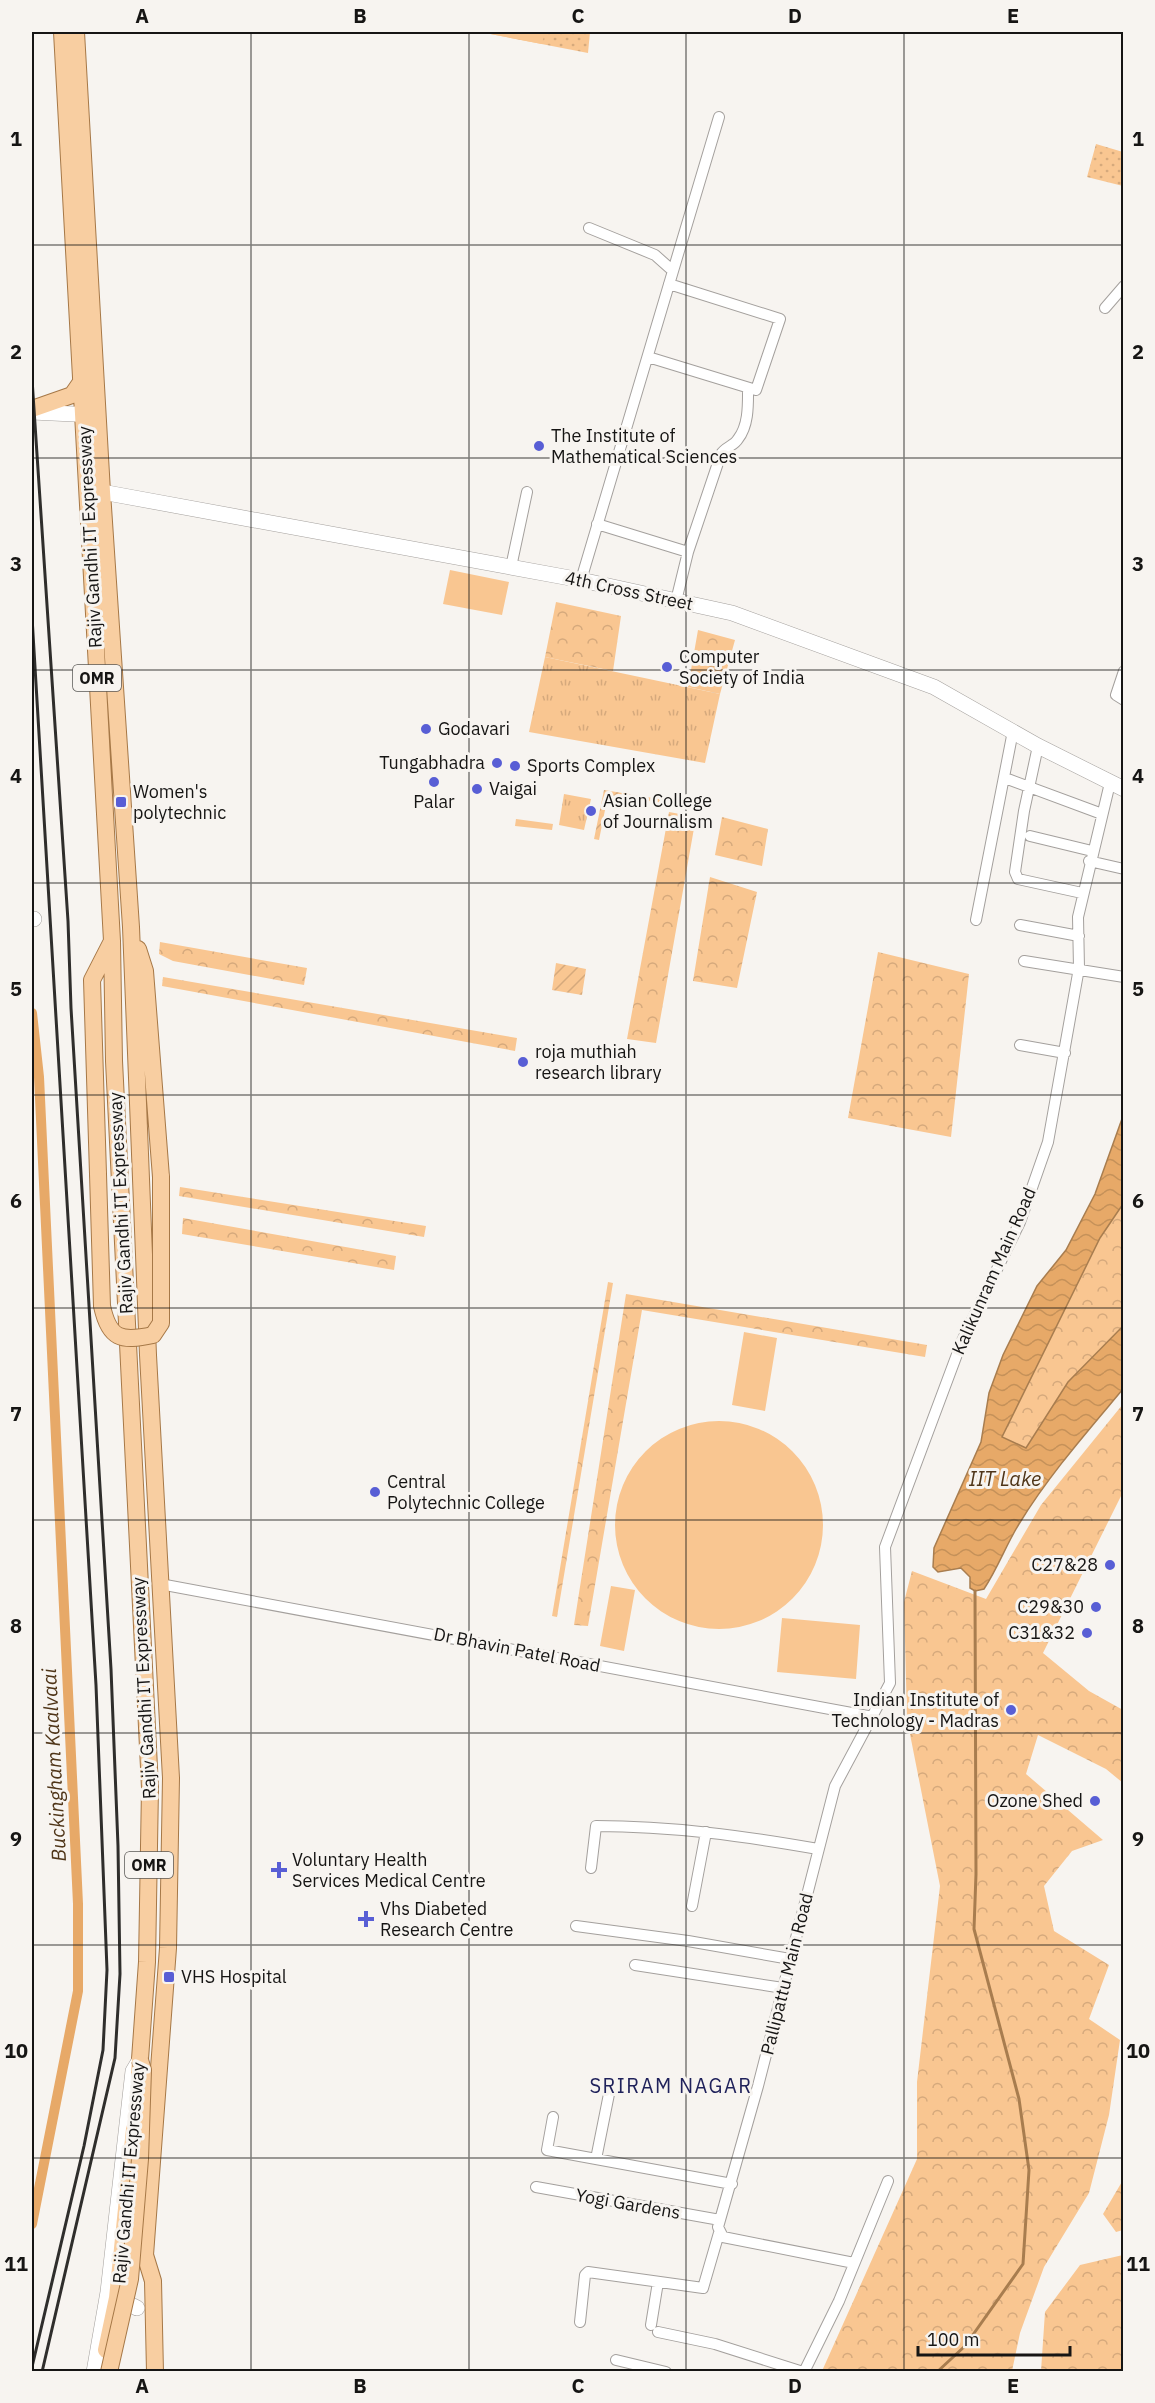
<svg xmlns="http://www.w3.org/2000/svg" width="1155" height="2403" font-family="'IBM Plex Sans',sans-serif">
<style>
.grass{fill:url(#grass-tufts)}
.forest{fill:url(#forest-crowns)}
.park{fill:url(#park-dots)}
.garden{fill:url(#garden-furrows)}
.pitch{fill:#f9c691}
.water{fill:url(#water-waves);stroke:#a87d4f;stroke-width:1.5}
.lines{fill:none;stroke-linecap:round;stroke-linejoin:round}
.stream{stroke:#a87d4f;stroke-width:3}
.canal{stroke:#e7a968;stroke-width:10}
.street-casing{stroke:#a4a09d;stroke-width:12}
.secondary-casing{stroke:#a4a09d;stroke-width:16}
.primary-casing{stroke:#a67847;stroke-width:18}
.street{stroke:#fff;stroke-width:10}
.secondary{stroke:#fff;stroke-width:15}
.primary{stroke:#f8cea1;stroke-width:16}
.rail{stroke:#2f2e2c;stroke-width:3}
.primary-bridge-casing{stroke:#a67847;stroke-width:18;stroke-linecap:butt}
.primary-bridge{stroke:#f8cea1;stroke-width:16}
.grid{fill:none;stroke:#161514;stroke-width:1.5;stroke-opacity:0.55}
.poi-dot{fill:#585ed5;stroke:#f7f4f0;stroke-width:2}
.labels{text-anchor:middle;stroke-width:6;stroke-linejoin:round;paint-order:stroke}
.shield{fill:#f7f4f0;stroke:#5a5856;stroke-width:1.5}
.shield-label{font-size:16px;font-weight:bold;fill:#161514}
.poi-label{font-size:18px;fill:#161514;stroke:#f7f4f0;text-anchor:start}
.street-label{font-size:18px;fill:#161514;stroke:#f7f4f0}
.water-label{font-size:20px;font-style:italic;fill:#4f3518;stroke:#f7f4f0}
.neighbourhood-label{font-size:20px;letter-spacing:1.5px;fill:#20225b;stroke:#f7f4f0}
.neatline{fill:none;stroke:#161514;stroke-width:2}
.grid-label{font-size:20px;text-anchor:middle;font-weight:bold;fill:#161514}
</style>
<defs>
<pattern id="grass-tufts" width="24" height="20" patternUnits="userSpaceOnUse" patternTransform="scale(1.5)"><rect width="24" height="20" fill="#f9c691"/><path d="M3 7l-1-3M5 7V3M7 7l1-3M15 17l-1-3M17 17v-4M19 17l1-3" fill="none" stroke="#d5a97c"/></pattern>
<pattern id="forest-crowns" width="20" height="18" patternUnits="userSpaceOnUse" patternTransform="scale(1.5)"><rect width="20" height="18" fill="#f9c691"/><path d="M2 6a3 3 0 1 1 6 0M12 15a3 3 0 1 1 6 0" fill="none" stroke="#d5a97c"/></pattern>
<pattern id="park-dots" width="8" height="8" patternUnits="userSpaceOnUse" patternTransform="scale(1.5)"><rect width="8" height="8" fill="#f9c691"/><path d="M2 2h.1M6 6h.1" fill="none" stroke="#d5a97c" stroke-width="1.8" stroke-linecap="round"/></pattern>
<pattern id="garden-furrows" width="10" height="10" patternUnits="userSpaceOnUse" patternTransform="scale(1.5)"><rect width="10" height="10" fill="#f9c691"/><path d="M-1 1l2-2M0 10L10 0M9 11l2-2" fill="none" stroke="#d5a97c"/></pattern>
<pattern id="water-waves" width="16" height="10" patternUnits="userSpaceOnUse" patternTransform="scale(1.5)"><rect width="16" height="10" fill="#e7a968"/><path d="M0 5q4-4 8 0t8 0" fill="none" stroke="#c59159"/></pattern>
</defs>
<rect width="100%" height="100%" fill="#f7f4f0"/>
<path class="grass" d="M545 657 720 694 705 763 529 732Z
M564 794 591 799 584 830 559 825Z
M516 819 553 824 552 830 515 826Z"/>
<path class="forest" d="M556 602 621 616 613 671 545 657Z
M698 630 735 640 720 694 688 687Z
M669 812 696 817 656 1043 627 1039Z
M722 817 768 829 762 866 715 855Z
M710 877 757 892 737 988 693 981Z
M160 942 307 968 304 985 173 961 159 954Z
M878 952 969 974 951 1137 848 1118Z
M163 977 517 1038 515 1051 162 986Z
M180 1187 426 1226 424 1237 179 1196Z
M1123 1204V1326L1068 1382 1026 1448 1002 1437 1100 1238Z
M183 1218 396 1256 394 1270 182 1234Z
M608 1282 613 1283 557 1617 552 1616Z
M626 1294 927 1345 925 1357 642 1310 588 1626 574 1625Z
M1123 1404V1492L1043 1653 1089 1691 1123 1710V1783L1106 1769 1038 1735 1026 1774 1103 1840 1072 1851 1044 1886 1054 1931 1109 1965 1089 2019 1120 2040 1109 2115 1089 2193 1044 2267 1020 2333 1012 2371H822L917 2159V2082L940 1886 907 1719 904 1602 912 1571 986 1599 1041 1505Z
M1123 2180V2230L1116 2232 1103 2214Z
M1123 2255V2371H1041L1045 2312 1080 2265Z"/>
<path class="park" d="M480 32H590L588 53Z
M1096 144 1123 152V186L1087 177Z"/>
<path class="garden" d="M604 790 690 804V807L608 795 599 840 594 839Z
M556 963 586 969 582 995 552 990Z"/>
<path class="pitch" d="M480 32H545L542 44Z
M450 570 509 582 502 615 443 604Z
M744 1332 777 1338 765 1411 732 1405Z
M615 1525a104 104 0 1 1 208 0a104 104 0 1 1-208 0Z
M611 1586 635 1590 624 1651 600 1646Z
M782 1618 860 1625 856 1679 777 1672Z"/>
<path class="water" d="M1123 1116V1204L1100 1238 1002 1437 1026 1448 1068 1382 1123 1326V1389C1087 1432 1049 1475 1019 1524 1006 1545 998 1568 984 1589L975 1591 970 1588V1577L961 1568 938 1572 933 1567 934 1548 981 1442 989 1393 1003 1355 1037 1286 1066 1250 1095 1194Z"/>
<g class="lines">
<path class="stream" d="M937 2372 965 2346 1023 2264 1029 2170 1019 2099 974 1929 976 1874 975 1591"/>
<path class="canal" d="M32 1013 39 1077 78 1904V1991L32 2224"/>
<defs>
<path id="street" d="M673 271 719 117
M1105 308 1124 286
M648 357 756 390 780 319 669 284
M597 524 688 552 721 454C725 447 734 446 738 439 749 425 748 404 748 388
M511 567 527 492
M581 580 673 271 655 255 589 228
M676 601 688 552
M1124 671 1116 695 1124 700
M1038 746 1024 811 1015 872 1018 879 1082 893
M1005 778 1102 814
M1030 836 1092 851
M1089 861 1124 869
M976 920 1013 731
M1020 925 1079 936
M1024 961 1124 977
M1020 1045 1065 1053
M160 1584 873 1717
M591 1868 596 1826C671 1826 744 1836 818 1849
M692 1906 706 1832
M576 1926 688 1941 790 1959
M635 1965 783 1988
M609 2094 596 2159 732 2184
M553 2117 547 2150 596 2159
M536 2187 720 2220
M854 2263 723 2237 718 2227 758 2086 835 1786 890 1683 885 1547 962 1341 1020 1222 1048 1142 1079 968 1078 917 1110 783
M580 2322 585 2275 588 2272 703 2288 719 2233
M651 2325 658 2282
M658 2332 715 2344 803 2372
M616 2360 666 2372
M804 2372 839 2301 888 2181"/>
<path id="secondary" d="M32 412 94 415
M102 492 581 580 732 613 934 687 1038 746 1124 789
M32 919H34
M115 2297 137 2308
M94 2372 108 2292 133 2071 139 2061"/>
<path id="primary" d="M62 32 112 941 114 1061 150 1788 147 1962 139 2073
M76 32 102 492 131 927 148 1355 171 1778 168 1948 145 2255 153 2281 155 2372
M32 409 72 395 81 382
M138 949 145 971 161 1177
M98 1174 92 980 111 943
M106 2350 117 2298 134 2129"/>
</defs>
<use href="#street" class="street-casing"/>
<use href="#secondary" class="secondary-casing"/>
<use href="#primary" class="primary-casing"/>
<use href="#street" class="street"/>
<use href="#secondary" class="secondary"/>
<use href="#primary" class="primary"/>
<path class="rail" d="M32 379 68 921 71 1008 111 1669 118 1846 120 1974 115 2058 42 2372
M32 617 96 1685 107 1970 103 2050 84 2146 32 2367"/>
<defs>
<path id="primary-bridge" d="M98 1174 102 1306C109 1339 121 1342 153 1335L161 1323V1177
M109 2372 130 2279 140 2159 143 2070 140 2060"/>
</defs>
<use href="#primary-bridge" class="primary-bridge-casing"/>
<use href="#primary-bridge" class="primary-bridge"/>
</g>
<path class="grid" d="M251 32V2372M469 32V2372M686 32V2372M904 32V2372M32 245H1124M32 458H1124M32 670H1124M32 883H1124M32 1095H1124M32 1308H1124M32 1520H1124M32 1733H1124M32 1945H1124M32 2158H1124"/>
<g class="poi-dot">
<circle cx="539" cy="446" r="6"/>
<circle cx="667" cy="667" r="6"/>
<circle cx="426" cy="729" r="6"/>
<circle cx="497" cy="763" r="6"/>
<circle cx="515" cy="766" r="6"/>
<circle cx="434" cy="782" r="6"/>
<circle cx="477" cy="789" r="6"/>
<rect x="115" y="796" width="12" height="12" rx="3"/>
<circle cx="591" cy="811" r="6"/>
<circle cx="523" cy="1062" r="6"/>
<circle cx="375" cy="1492" r="6"/>
<circle cx="1110" cy="1565" r="6"/>
<circle cx="1096" cy="1607" r="6"/>
<circle cx="1087" cy="1633" r="6"/>
<circle cx="1011" cy="1710" r="6"/>
<circle cx="1095" cy="1801" r="6"/>
<path d="M276 1861h6v6h6v6h-6v6h-6v-6h-6v-6h6z"/>
<path d="M363 1910h6v6h6v6h-6v6h-6v-6h-6v-6h6z"/>
<rect x="163" y="1971" width="12" height="12" rx="3"/>
</g>
<g class="labels">
<g class="shield">
<rect x="73" y="665" width="48" height="26" rx="4.5"/>
<rect x="125" y="1852" width="48" height="26" rx="4.5"/>
</g>
<g class="shield-label">
<text x="97" y="684">OMR</text>
<text x="149" y="1871">OMR</text>
</g>
<g class="poi-label">
<text x="551" y="442">The Institute of<tspan x="551" dy="21">Mathematical Sciences</tspan></text>
<text x="679" y="663">Computer<tspan x="679" dy="21">Society of India</tspan></text>
<text x="438" y="735">Godavari</text>
<text x="485" y="769" text-anchor="end">Tungabhadra</text>
<text x="527" y="772">Sports Complex</text>
<text x="489" y="795">Vaigai</text>
<text x="133" y="798">Women's<tspan x="133" dy="21">polytechnic</tspan></text>
<text x="603" y="807">Asian College<tspan x="603" dy="21">of Journalism</tspan></text>
<text x="434" y="808" text-anchor="middle">Palar</text>
<text x="535" y="1058">roja muthiah<tspan x="535" dy="21">research library</tspan></text>
<text x="387" y="1488">Central<tspan x="387" dy="21">Polytechnic College</tspan></text>
<text x="1098" y="1571" text-anchor="end">C27&amp;28</text>
<text x="1084" y="1613" text-anchor="end">C29&amp;30</text>
<text x="1075" y="1639" text-anchor="end">C31&amp;32</text>
<text x="999" y="1706" text-anchor="end">Indian Institute of<tspan x="999" dy="21">Technology - Madras</tspan></text>
<text x="1083" y="1807" text-anchor="end">Ozone Shed</text>
<text x="292" y="1866">Voluntary Health<tspan x="292" dy="21">Services Medical Centre</tspan></text>
<text x="380" y="1915">Vhs Diabeted<tspan x="380" dy="21">Research Centre</tspan></text>
<text x="181" y="1983">VHS Hospital</text>
</g>
<g class="street-label">
<text transform="translate(90 537) rotate(-93)" y="6">Rajiv Gandhi IT Expressway</text>
<text transform="translate(629 591) rotate(12)" y="6">4th Cross Street</text>
<text transform="translate(121 1203) rotate(-93)" y="6">Rajiv Gandhi IT Expressway</text>
<text transform="translate(994 1271) rotate(-66)" y="6">Kalikunram Main Road</text>
<text transform="translate(517 1650) rotate(11)" y="6">Dr Bhavin Patel Road</text>
<text transform="translate(144 1688) rotate(-93)" y="6">Rajiv Gandhi IT Expressway</text>
<text transform="translate(787 1974) rotate(-76)" y="6">Pallipattu Main Road</text>
<text transform="translate(129 2173) rotate(-85)" y="6">Rajiv Gandhi IT Expressway</text>
<text transform="translate(628 2204) rotate(10)" y="6">Yogi Gardens</text>
</g>
<g class="water-label">
<text x="1005" y="1486">IIT Lake</text>
<text transform="translate(54 1765) rotate(-93)" y="7">Buckingham Kaalvaai</text>
</g>
<g class="neighbourhood-label">
<text x="671" y="2093">SRIRAM NAGAR</text>
</g>
</g>
<rect width="1155" height="2403" fill="none" stroke="#f7f4f0" stroke-width="66"/>
<path d="M918 2346v9h152v-9" fill="none" stroke="#161514" stroke-width="3"/>
<text x="927" y="2346" font-size="18" fill="#161514" stroke="#f7f4f0" stroke-width="4.5" paint-order="stroke">100 m</text>
<rect x="33" y="33" width="1089" height="2337" class="neatline"/>
<g class="grid-label">
<text x="142" y="23">A</text>
<text x="360" y="23">B</text>
<text x="578" y="23">C</text>
<text x="795" y="23">D</text>
<text x="1013" y="23">E</text>
<text x="16" y="146">1</text>
<text x="1138" y="146">1</text>
<text x="16" y="359">2</text>
<text x="1138" y="359">2</text>
<text x="16" y="571">3</text>
<text x="1138" y="571">3</text>
<text x="16" y="783">4</text>
<text x="1138" y="783">4</text>
<text x="16" y="996">5</text>
<text x="1138" y="996">5</text>
<text x="16" y="1208">6</text>
<text x="1138" y="1208">6</text>
<text x="16" y="1421">7</text>
<text x="1138" y="1421">7</text>
<text x="16" y="1633">8</text>
<text x="1138" y="1633">8</text>
<text x="16" y="1846">9</text>
<text x="1138" y="1846">9</text>
<text x="16" y="2058">10</text>
<text x="1138" y="2058">10</text>
<text x="16" y="2271">11</text>
<text x="1138" y="2271">11</text>
<text x="142" y="2393">A</text>
<text x="360" y="2393">B</text>
<text x="578" y="2393">C</text>
<text x="795" y="2393">D</text>
<text x="1013" y="2393">E</text>
</g>
</svg>
